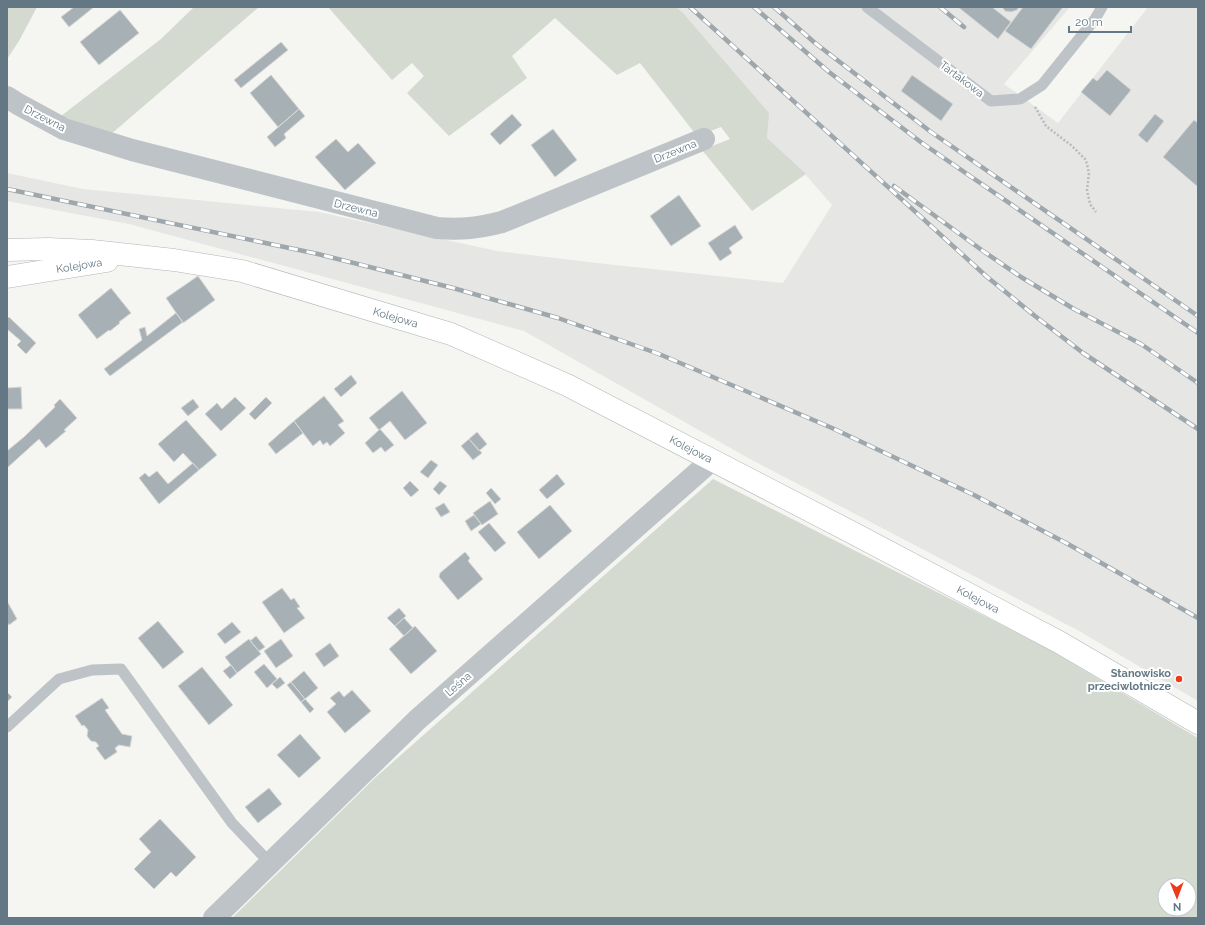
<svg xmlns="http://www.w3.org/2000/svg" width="1205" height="925" font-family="Raleway,sans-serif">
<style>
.built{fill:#e6e6e5}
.green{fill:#d5dad0;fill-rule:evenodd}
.building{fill:#a7b1b5;stroke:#d6d6d4}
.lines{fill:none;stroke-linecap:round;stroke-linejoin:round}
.secondary-casing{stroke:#b0b7bb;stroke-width:23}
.path{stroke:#b7bbbd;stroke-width:2.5;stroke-dasharray:2 2;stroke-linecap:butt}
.lane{stroke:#bdc3c6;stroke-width:11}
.street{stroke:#bdc3c6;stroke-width:22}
.secondary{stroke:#fff;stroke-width:22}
.rail-casing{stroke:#9ea7ac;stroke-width:4.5}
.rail{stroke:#fff;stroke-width:3;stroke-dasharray:9;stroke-linecap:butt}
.poi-dot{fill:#ea3b1c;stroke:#fff;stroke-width:1.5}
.labels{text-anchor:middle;stroke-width:4;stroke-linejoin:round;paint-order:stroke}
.street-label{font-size:11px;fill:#637884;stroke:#fff}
.poi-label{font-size:11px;font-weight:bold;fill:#637884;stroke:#fff;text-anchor:end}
</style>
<rect width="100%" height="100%" fill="#f5f5f1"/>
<path class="built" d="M626 7H1070L1004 84 1058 123 1148 7H1198V701L1079 631 748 458 524 331 129 224 7 201V173L83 189 319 212 497 251 597 263 783 283 832 205 805 174Z"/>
<path class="green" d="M7 7H37L19 41 7 59Z
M194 7H259L110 135 61 116 161 39Z
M328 7H676L683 13 769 113 767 138 806 174 752 211 702 150 730 139 721 127 697 136 640 63 617 75 555 18 512 56 527 78 449 136 407 93 424 76 412 63 392 80Z
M713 479 1040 644 1198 738V918H232L376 777ZM1165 885H1189V909H1165Z"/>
<path class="building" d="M74 7H94L69 27 61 17Z
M958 7H992L1011 22 998 39Z
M1002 7H1019L1017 10 1011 12 1005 11Z
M1023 7H1063L1031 49 1005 31Z
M120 10 139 33 99 65 80 42Z
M281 42 288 50 241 88 234 80Z
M1107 70 1131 90 1110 116 1081 92 1093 78 1097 81Z
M271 75 299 109 278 127 250 93Z
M912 75 953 104 941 121 901 91Z
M299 109 305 116 284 134 286 138 275 147 267 137Z
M512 114 522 125 500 145 490 134Z
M1155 114 1164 121 1147 143 1138 135Z
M1194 120 1198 123V187L1163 157Z
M553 129 577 160 555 177 531 145Z
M336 139 348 152 358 143 376 163 345 190 315 157Z
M679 195 701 226 671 246 650 216Z
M735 225 743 238 729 248 732 253 720 261 708 243Z
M198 276 215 300 183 323 166 298Z
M111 288 131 313 119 322 120 323 110 331 109 330 97 339 78 315Z
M176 313 183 322 110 376 104 369 142 340 139 329 145 327 147 336Z
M9 317 36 343 26 354 17 345 21 341 7 329V319Z
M351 375 357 383 341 397 334 389Z
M21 387 22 409H7V388Z
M402 391 427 423 405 440 390 421 379 430 369 418Z
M324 396 344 421 338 425 345 433 330 446 327 442 323 445 320 440 313 446 294 421Z
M235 397 246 408 221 431 205 414 217 403 222 409Z
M266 397 272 403 255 420 249 414Z
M60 399 77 418 64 430 66 431 46 448 39 439 7 468V451L24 437 55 407 54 405Z
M193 399 199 407 188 416 181 408Z
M186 420 217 455 199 470 183 453 174 462 158 444Z
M294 421 303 433 276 454 268 444Z
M380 429 394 445 385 452 381 447 373 453 365 443Z
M477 432 487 444 479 451 469 439Z
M469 439 482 453 473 460 461 446Z
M431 460 438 465 428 478 420 472Z
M193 463 199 470 159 504 139 478 145 473 149 477 157 471 168 484Z
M557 474 565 484 547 499 539 490Z
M410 481 419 490 411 497 403 488Z
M440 481 447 486 439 495 433 489Z
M491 488 501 499 495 504 486 493Z
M490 501 498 514 482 525 473 513Z
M444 503 450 512 441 517 435 508Z
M550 505 572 531 539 559 517 532Z
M474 515 481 524 471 531 465 521Z
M489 523 506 543 495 552 478 532Z
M465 552 470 558 468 561 483 579 458 600 439 577 440 573Z
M282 588 291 600 294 598 300 607 297 608 305 618 284 633 262 602Z
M7 601 17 619 9 625 7 622Z
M399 608 406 616 395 626 387 618Z
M404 618 413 628 404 636 395 626Z
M158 621 184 652 163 669 138 638Z
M232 622 241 632 225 644 217 634Z
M415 626 437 651 411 674 389 649Z
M256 636 265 647 259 651 250 641Z
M249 639 261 654 237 673 225 657Z
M281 639 293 656 276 668 264 651Z
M330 643 339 656 324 667 315 654Z
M264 664 277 679 267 688 254 672Z
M231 665 237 673 230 679 223 671Z
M202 667 233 705 209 725 178 686Z
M304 671 318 688 305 699 291 682Z
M1175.5 679a3.5 3.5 0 1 1 7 0a3.5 3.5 0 1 1-7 0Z
M280 677 285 683 277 689 272 684Z
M291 682 305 699 301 702 287 685Z
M352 690 371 711 345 733 327 712 336 704 330 698 339 691 344 697Z
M7 692 12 697 7 702Z
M102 698 109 708 105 710 122 734 132 736 130 747 119 745 115 748 117 752 105 760 96 748 99 746 96 742 91 741 87 736 88 730 84 725 82 726 75 716Z
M305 699 314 709 310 713 301 702Z
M300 734 321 758 299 778 277 755Z
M269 788 282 804 258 823 245 807Z
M160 819 196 857 176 877 171 872 154 889 134 869 151 852 139 839Z"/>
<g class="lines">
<defs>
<g id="secondary">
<path id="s1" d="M7 250 48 249 92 251 174 260 242 271 451 334 567 385 851 532 1059 642 1198 723"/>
<path id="s2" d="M7 277 107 261"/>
</g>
</defs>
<use href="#secondary" class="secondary-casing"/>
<path class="path" d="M1035 107 1046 126 1072 146 1086 160 1089 173 1087 190 1090 204 1096 212"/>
<path class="lane" d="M867 7 991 101 1020 99 1042 85 1095 19 1102 7
M7 727 59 679 92 670 121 669 232 823 270 863"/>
<path class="street" d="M7 97 18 104 64 129 132 150 437 228C462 230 478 228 502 222L704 139
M214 918 417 720 712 460"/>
<use href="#secondary" class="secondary"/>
<defs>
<path id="rail" d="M690 7 986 276 1035 316 1083 353 1198 429
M754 7 829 72 922 143 1198 333
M774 7 815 43 931 132 1198 316
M940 7 964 27
M894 186 983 251 1021 277 1074 309 1141 344 1198 383
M7 189 318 254 453 288 558 318 659 354 832 428 974 495 1068 544 1198 618"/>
</defs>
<use href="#rail" class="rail-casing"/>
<use href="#rail" class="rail"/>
</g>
<circle class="poi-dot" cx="1179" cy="679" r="4"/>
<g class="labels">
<g class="street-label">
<text transform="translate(962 79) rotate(37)" y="4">Tartakowa</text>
<text transform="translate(45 118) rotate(27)" y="4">Drzewna</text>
<text transform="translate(675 151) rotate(-22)" y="4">Drzewna</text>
<text transform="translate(356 208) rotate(14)" y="4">Drzewna</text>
<text dy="4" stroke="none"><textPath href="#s2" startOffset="73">Kolejowa</textPath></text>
<text dy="4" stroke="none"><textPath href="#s1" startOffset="397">Kolejowa</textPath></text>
<text dy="4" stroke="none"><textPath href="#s1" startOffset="721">Kolejowa</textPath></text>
<text dy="4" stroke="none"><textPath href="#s1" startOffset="1045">Kolejowa</textPath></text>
<text transform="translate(458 684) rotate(-41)" y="4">Leśna</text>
</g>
<g class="poi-label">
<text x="1171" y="677">Stanowisko<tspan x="1171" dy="13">przeciwlotnicze</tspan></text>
</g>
</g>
<rect width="1205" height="925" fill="none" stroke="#637884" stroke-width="16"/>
<g transform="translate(1177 897) rotate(179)"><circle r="19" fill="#ffffff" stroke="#c1c9ce"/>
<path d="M0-3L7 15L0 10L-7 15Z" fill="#ea3b1c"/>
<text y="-6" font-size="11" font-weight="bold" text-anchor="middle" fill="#637884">N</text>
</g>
<path d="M1069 26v6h62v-6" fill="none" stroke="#637884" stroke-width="2"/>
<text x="1075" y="26" font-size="12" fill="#637884" stroke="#ffffff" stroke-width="3" paint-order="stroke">20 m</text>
</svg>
